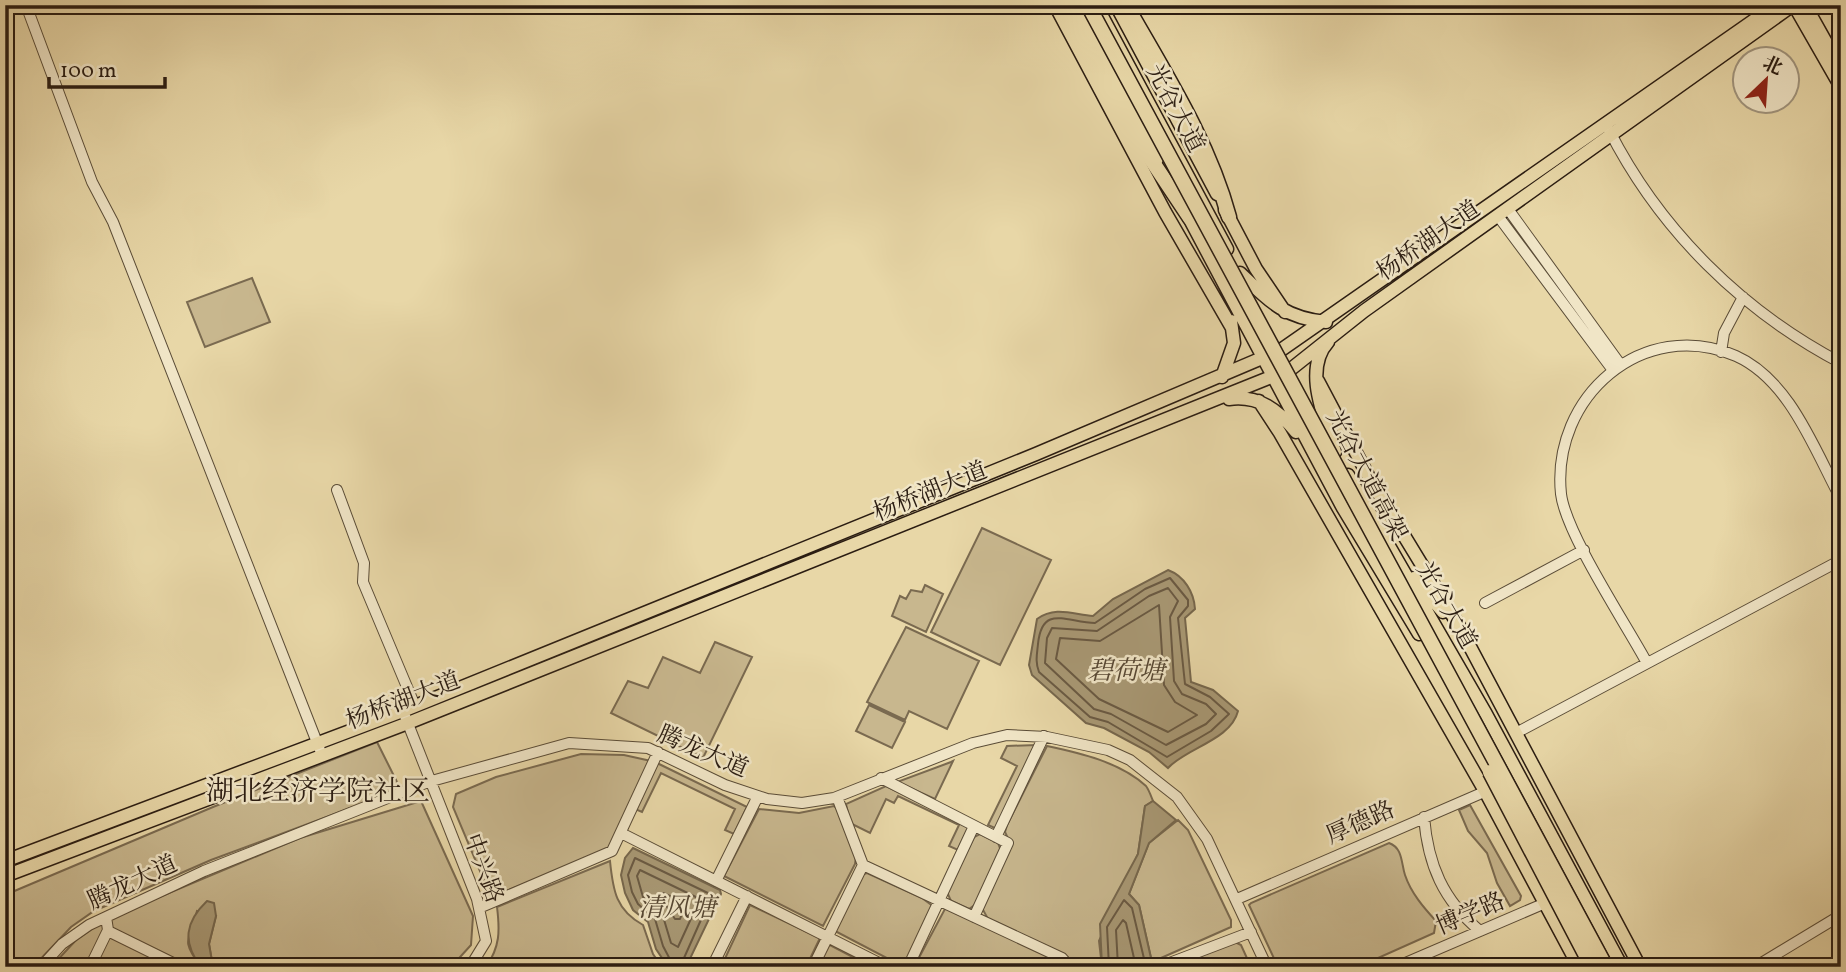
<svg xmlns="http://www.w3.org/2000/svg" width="1846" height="972" font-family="Vollkorn,'Noto Serif SC',serif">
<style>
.green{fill:#c8b78e;stroke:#7a6a50;stroke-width:2}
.water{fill:#a89874;stroke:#76674d;stroke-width:2}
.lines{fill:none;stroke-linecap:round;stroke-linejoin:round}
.shore{stroke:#6a5a43;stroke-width:2}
.minor-casing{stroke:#5a4c37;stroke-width:12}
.major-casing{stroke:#2b1d12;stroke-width:15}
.highway-casing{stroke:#2b1d12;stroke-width:17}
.minor{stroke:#f0e5c6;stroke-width:10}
.major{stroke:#e8d7a7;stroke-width:12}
.highway{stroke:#e8d7a7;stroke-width:14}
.highway-bridge-casing{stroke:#2b1d12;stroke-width:17;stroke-linecap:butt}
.highway-bridge{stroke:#e8d7a7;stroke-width:14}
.labels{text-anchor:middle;stroke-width:5;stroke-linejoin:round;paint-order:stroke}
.street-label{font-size:24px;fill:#2b1d12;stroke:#f0e5c6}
.water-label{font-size:26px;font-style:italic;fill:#574834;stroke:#f0e5c6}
.quarter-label{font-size:28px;fill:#2b1d12;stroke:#f0e5c6}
</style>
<rect width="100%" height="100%" fill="#e8d7a7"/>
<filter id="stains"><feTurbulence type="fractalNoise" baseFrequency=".00286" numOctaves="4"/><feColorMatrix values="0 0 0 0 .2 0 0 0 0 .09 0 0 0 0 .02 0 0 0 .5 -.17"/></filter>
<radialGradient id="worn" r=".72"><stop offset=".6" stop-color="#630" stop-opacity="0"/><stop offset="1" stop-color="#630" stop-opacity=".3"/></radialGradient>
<path class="green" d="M252 278 270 322 205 347 187 302Z
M982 528 1051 560 1000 665 931 632Z
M925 585 943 594 926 632 892 616 900 596 906 599 911 590 922 592Z
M906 627 979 661 947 729 909 711 905 720 867 702Z
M715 642 752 657 703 758 611 713 628 681 648 688 663 657 700 673Z
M869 705 905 722 892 748 856 731Z
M377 742 399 786 396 791 211 860 94 911 71 927 33 967H5V895L213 807Z
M1036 745 997 829 988 825 1017 766 1001 758 1007 746Z
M1047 746C1080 753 1120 762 1146 786 1149 790 1151 796 1153 801L1145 806 1138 854 1099 941 1102 967H1074L988 919 982 908 1011 845 1005 832 1007 825Z
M581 754 624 755 651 761 610 849 494 896 490 895 453 807 456 794 496 777Z
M953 761 935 799 897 782 951 762Z
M657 763 747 807 734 834 725 830 735 809 661 773 642 812 635 809Z
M886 786 969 827 958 850 949 846 959 825 898 796 894 803 886 799 870 833 850 823 846 804Z
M421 801 473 916 471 945 451 967H213L209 944 216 916 197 911C190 940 179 938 201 967H181L108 931 90 967H51L77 939 107 919 300 838Z
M1470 805 1521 896 1520 900 1510 906 1497 883 1487 853 1468 831 1459 810Z
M834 806 840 811 856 857 855 864 823 926 724 876 759 809 799 813Z
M1178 820 1188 830 1231 920V927L1152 962 1139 905 1129 894 1149 843Z
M980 834 998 843 1001 851 976 904 969 909 951 901 947 892 974 837Z
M1389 843C1403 848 1401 863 1405 875 1411 893 1424 908 1436 921L1434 933 1358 967H1278L1249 905 1251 903Z
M610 861C613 891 616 910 643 925L653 954 662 967H486C500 947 500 931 497 907Z
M867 873 922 898 934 907 907 964 900 965 835 931 861 875Z
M750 905 820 938 806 967H721Z
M946 907 1057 959 1066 967H914Z
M109 935 175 967H94Z
M1235 942 1241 945 1251 967H1170Z
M828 944 872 967H817Z"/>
<path class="water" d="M1168 570C1184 576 1194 592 1195 609L1185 618 1191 682 1213 690 1238 711C1231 740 1186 748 1168 768L1149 752 1104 728 1086 723 1032 675 1029 665 1037 619C1055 606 1072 614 1093 616L1113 599Z
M1153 801 1176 820 1149 843 1129 894 1139 905 1153 967H1102L1100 924 1138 854 1145 806Z
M633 848 720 890 721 894 686 967H668L656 949 648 922 633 910 625 893 621 875 625 858Z
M207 901 214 903 216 916 209 944 213 967H201C182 942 185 922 207 901Z"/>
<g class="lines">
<path class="shore" d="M1170 578 1188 600V606L1178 618 1185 684 1210 697 1229 714 1211 731 1167 757 1108 722 1090 717 1039 672C1035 662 1037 654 1038 644 1042 603 1068 623 1095 623L1145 589Z
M1168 588 1178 601 1170 617 1174 681 1182 694 1206 704 1216 714 1206 724 1166 745 1111 714 1094 709 1045 663 1047 638 1052 628 1097 631 1149 596Z
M1159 605 1164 685 1175 702 1197 715 1168 732 1099 699 1056 659 1060 638 1100 641Z
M640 870 700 899 678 947 671 943 662 913 643 897 637 876Z
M663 893 686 903 680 919H675L661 898Z
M674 967 663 946 655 919 638 904 632 892 628 875 635 858 712 895 680 967
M1109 967 1107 927 1124 900 1132 908 1146 967
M1118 967 1116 930 1123 920 1126 923 1136 967"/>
<defs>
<path id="minor" d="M26 5 92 182 113 222 320 750
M1609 130C1660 230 1742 311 1841 363
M1508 209 1620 364
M1498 216 1612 369
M1721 352 1724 333 1743 297
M337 490 364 563 363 582 415 706
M1485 603 1584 550
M1647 663C1626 624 1566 534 1561 494 1551 397 1643 316 1736 356 1790 380 1815 451 1841 499
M403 711 477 899 486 941 470 967
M1516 733 1841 560
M881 778 1008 843 974 917
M1424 817C1428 865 1443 900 1480 931
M621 833 887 967
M996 837 1044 736
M863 865 1062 958 1070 967
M716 881 758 796
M1237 899 1491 789
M479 908 612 851 658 752
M108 931 181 967
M41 967 62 944 89 925 204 871 428 782 569 743 648 748 725 785 767 799 802 803 834 798 973 743 1007 735 1047 737 1108 750 1130 760 1177 797 1207 839 1267 967
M90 967 108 930 106 917
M712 967 747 896
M813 967 863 865 837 797
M908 967 974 826
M1159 967 1251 932
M1396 967 1550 901
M1755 967 1841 915"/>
<path id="major" d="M1055 5 1165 212 1232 328
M1074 5 1157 159
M1096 5 1227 249
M1116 5 1217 194
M1794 5 1841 87
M1805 5 1841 69
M1225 210 1256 269 1285 312
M1186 212 1343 508 1419 634
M1240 273C1269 301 1284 318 1326 322
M1328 342C1302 370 1326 421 1335 452
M1222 377 1234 343 1231 321
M1318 381 1372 483 1459 626 1640 967
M1229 399C1259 395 1278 410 1296 432
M1259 401 1280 433 1485 791 1579 967
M1348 475 1486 714 1622 967
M1414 578 1443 612
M5 861 403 711 1036 454 1281 350 1776 5
M5 876 408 723 1291 369 1364 311 1793 5"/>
<path id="highway" d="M1063 5 1142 146 1190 218
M1126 5C1165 74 1208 140 1229 217"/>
</defs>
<use href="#minor" class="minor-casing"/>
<use href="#major" class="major-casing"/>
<use href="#highway" class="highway-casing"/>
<use href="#minor" class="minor"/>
<use href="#major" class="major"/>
<use href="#highway" class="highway"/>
<defs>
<path id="highway-bridge" d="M1088 5 1606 967
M1490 772 1592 967"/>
</defs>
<use href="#highway-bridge" class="highway-bridge-casing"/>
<use href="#highway-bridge" class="highway-bridge"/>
</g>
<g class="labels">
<g class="street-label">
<text transform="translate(1176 108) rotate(62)" y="8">光谷大道</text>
<text transform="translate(1428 240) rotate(-35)" y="8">杨桥湖大道</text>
<text transform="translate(1367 475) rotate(62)" y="8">光谷大道高架</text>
<text transform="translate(930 491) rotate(-22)" y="8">杨桥湖大道</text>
<text transform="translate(1447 605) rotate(60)" y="8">光谷大道</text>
<text transform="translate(403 700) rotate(-21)" y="8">杨桥湖大道</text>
<text transform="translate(703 751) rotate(23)" y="8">腾龙大道</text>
<text transform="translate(1360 822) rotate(-24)" y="8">厚德路</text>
<text transform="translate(484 868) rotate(70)" y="8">中兴路</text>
<text transform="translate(132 882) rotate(-25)" y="8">腾龙大道</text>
<text transform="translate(1470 913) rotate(-23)" y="8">博学路</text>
</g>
<g class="water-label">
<text x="1126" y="679">碧荷塘</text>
<text x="677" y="916">清风塘</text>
</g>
<g class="quarter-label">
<text x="318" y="800">湖北经济学院社区</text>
</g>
</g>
<rect width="1846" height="972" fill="none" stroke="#e8d7a7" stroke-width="28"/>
<rect x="7" y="7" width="1832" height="958" fill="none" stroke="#2b1d12" stroke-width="3.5"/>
<rect x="14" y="14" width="1818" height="944" fill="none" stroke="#2b1d12" stroke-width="2"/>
<g transform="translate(1766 80) rotate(25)"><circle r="33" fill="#f0e5c6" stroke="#a1957e" stroke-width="2"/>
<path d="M0-5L12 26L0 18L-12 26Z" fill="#8f2418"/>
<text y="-10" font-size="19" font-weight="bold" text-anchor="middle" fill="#2b1d12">北</text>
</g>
<path d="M49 77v10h116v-10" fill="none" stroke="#2b1d12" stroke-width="3.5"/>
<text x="60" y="77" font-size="21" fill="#2b1d12" stroke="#f0e5c6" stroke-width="5" paint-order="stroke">100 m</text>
<rect width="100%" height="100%" filter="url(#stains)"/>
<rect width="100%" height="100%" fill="url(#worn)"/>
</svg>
